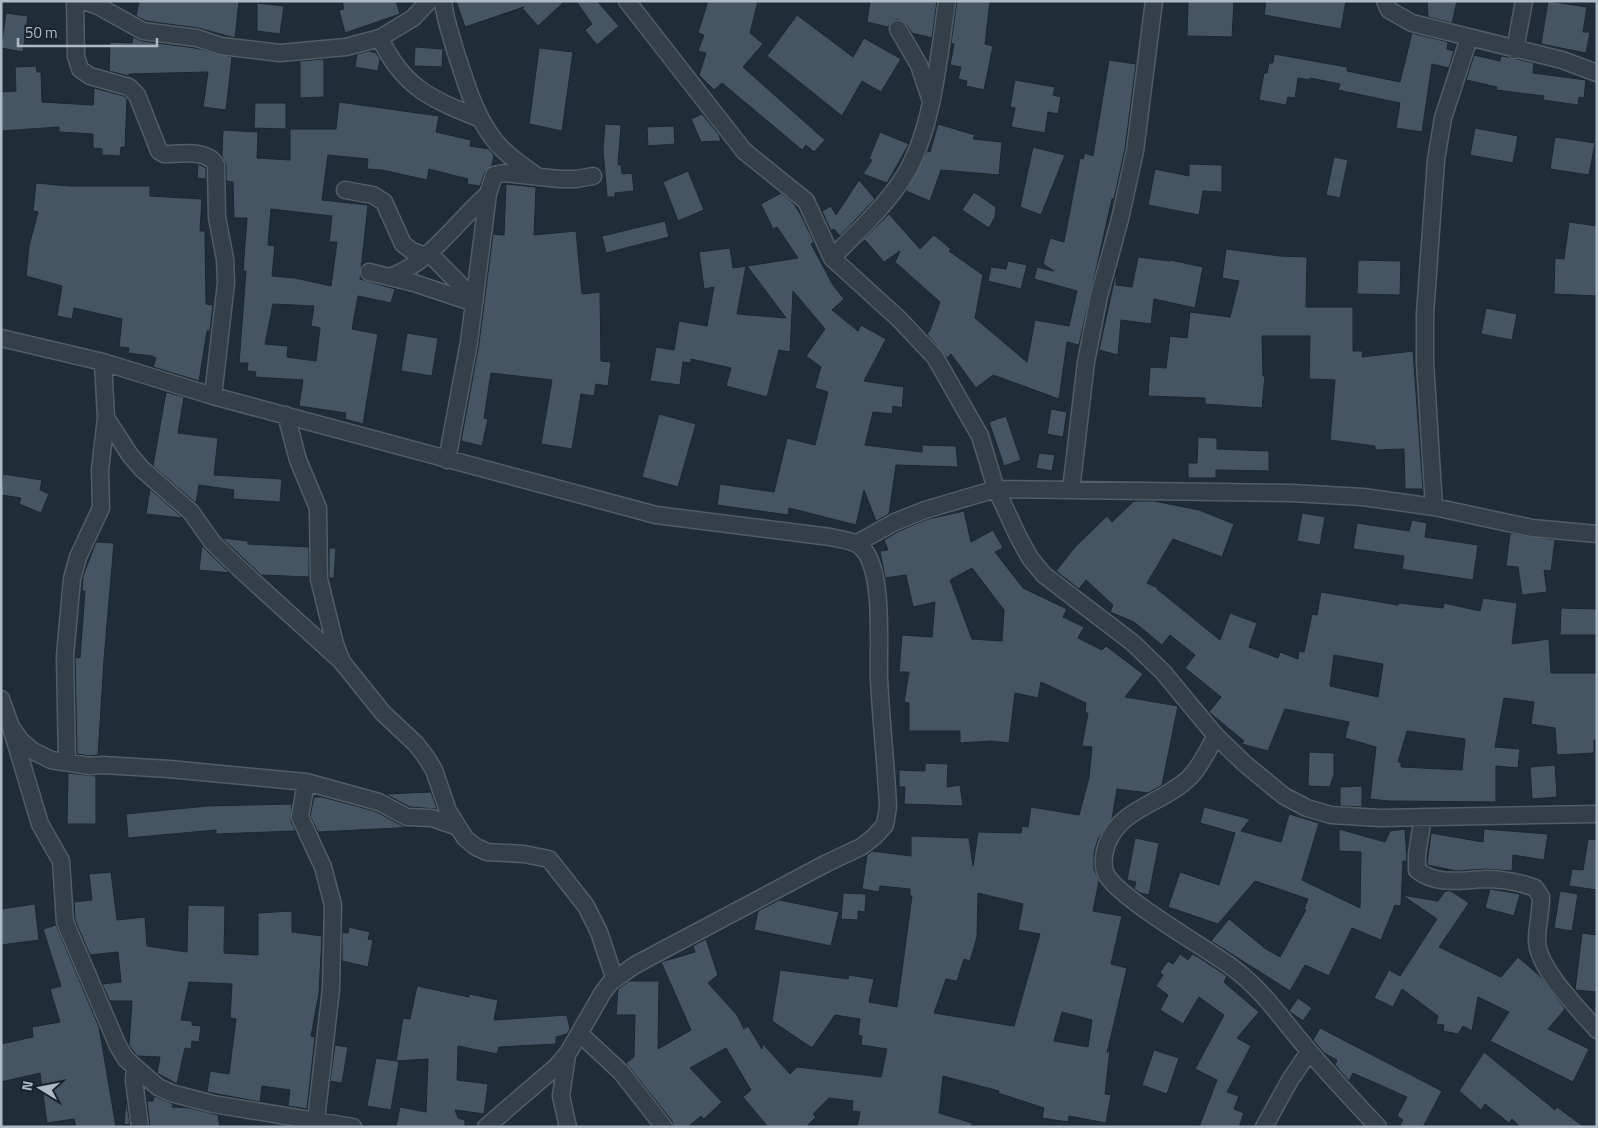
<svg xmlns="http://www.w3.org/2000/svg" width="1598" height="1128" font-family="'Titillium Web',sans-serif">
<style>
.building{fill:#465563;stroke:#1b2630;fill-rule:evenodd}
.lines{fill:none;stroke-linecap:round;stroke-linejoin:round}
.street-casing{stroke:#515d67;stroke-width:19}
.street{stroke:#343f49;stroke-width:16}
</style>
<rect width="100%" height="100%" fill="#202d39"/>
<path class="building" d="M139 1H239L235 38 198 28 146 21 136 16Z
M342 1H396L400 14 345 33 339 10 344 9Z
M456 1H565L538 26 522 8 524 7 465 27Z
M576 1H597L619 26 597 45 585 30 592 24Z
M708 1H758L750 33 763 44 743 67 825 140 814 152 806 145 802 150 722 83 714 90 699 75 706 53 698 51 704 35 698 33Z
M870 1H937L932 38 912 33 906 24 898 19 893 21 888 27 867 22Z
M957 1H990L985 44 993 46 984 90 966 86 967 81 958 79 961 67 950 65 954 44 951 43Z
M1188 1H1234L1232 37 1187 36Z
M1266 1H1346L1341 29 1264 15Z
M1427 1H1457L1452 23 1428 17Z
M1548 1 1587 7 1583 32H1590L1586 53 1541 44Z
M257 3 284 6 280 34 257 31Z
M6 13 28 16 23 52 1 48Z
M797 15 853 57 864 38 901 59 881 92 862 81 842 116 767 56Z
M1412 33 1448 42 1447 49 1454 51 1449 68 1432 64 1422 132 1396 128 1400 103 1338 90 1340 84 1310 78V80L1298 78 1295 98 1288 97 1286 105 1259 100 1264 73H1267L1269 63H1273L1274 54 1347 67V71L1400 82Z
M133 37 142 41 195 48 232 57 226 110 203 107 208 72 129 74V76L109 71 110 42 132 43Z
M415 47 443 49 442 67 414 66Z
M539 48 573 52 562 131 529 124Z
M369 51 376 53 380 59 378 71 355 67 357 54Z
M1474 55 1500 61 1501 56 1508 57 1534 63 1533 73 1586 80 1584 98 1579 97 1578 105 1543 100 1544 96 1496 90 1497 87 1466 80Z
M324 59V97L300 98V61Z
M1109 60 1136 64 1125 149 1114 199H1112L1079 345 1067 342 1059 399 993 375 976 388 951 354 947 358 927 334 930 330 940 302 895 262 900 251 884 262 865 240 854 249 889 214 920 249 934 235 951 249 949 251 983 275 975 318 1027 362 1035 320 1069 326 1077 291 1034 279 1037 267 1054 271 1043 264 1050 238 1064 242 1080 158 1083 159 1085 153 1093 156Z
M36 66 37 72H41L42 102 93 105 94 88 124 96 127 99 125 147H121L120 156 102 155V149L93 148V134L59 132V127L1 131V92L16 91 15 67Z
M1015 80 1055 87 1053 95 1061 97 1058 114 1048 112 1045 133 1011 127 1015 108 1010 107Z
M339 102 439 116 436 132 471 140 470 146 489 149 494 155 492 165 485 172 480 186 467 184 468 179 429 169 427 180 382 170 367 169 368 159 328 155 322 200 368 205 360 279 395 289 391 303 358 296 352 329 378 334 363 424 345 419 346 413 299 406 303 380 255 377 256 372 247 371 248 363H239L246 271H243L247 218H234L233 182 226 181V165L222 156 223 130 258 132 257 158 290 160V129H336ZM271 209 332 216 329 242H337L331 286 295 278 272 276 275 246 268 245ZM273 304 314 306 311 326 320 328 316 361 287 357 288 346 265 344Z
M255 103H286V129L254 128Z
M702 114 719 135 721 141 701 142 691 119Z
M605 124 621 125 618 165H621L622 174 632 173 634 191 615 193V197H607L603 149Z
M938 124 975 135 973 139 1002 142 999 175 941 170 930 201 906 191 927 151 930 152Z
M674 126 675 144 648 146 647 127Z
M1475 128 1518 136 1513 163 1470 155Z
M880 132 909 144 887 183 863 174 872 160 869 159Z
M1555 137 1595 143 1589 175 1550 169Z
M1033 147 1065 155 1041 215 1020 207Z
M1334 157 1348 160 1340 198 1326 195Z
M198 164 206 168V179L197 178Z
M1189 164 1222 165V192L1203 191 1199 215 1148 205 1155 169 1189 176Z
M688 171 704 210 678 221 663 182Z
M859 180 875 199 840 236 834 229 831 231 822 211 831 206 836 215Z
M36 183 69 186H150V196L202 199 200 231H205L206 304 213 305 210 331H207L199 381 153 367 156 358 152 356 128 353 129 348 119 347 122 319 74 308 72 319 57 316 62 286 26 276 29 246 38 212 33 211Z
M506 184 536 187 534 235 576 231 582 294 600 292 601 361 611 362 608 386 596 384 594 396 581 394 572 449 541 444 552 380 491 373 484 418 488 419 482 446 461 441 479 343 493 234 504 235Z
M974 192 996 207 995 217 989 228 962 210Z
M781 193 794 204 802 217 814 242 811 244 833 285 844 299 832 310 858 331 861 325 886 339 864 381 904 387 902 408 893 406 892 414 873 412 865 445 922 452V445L956 446 958 467 896 465 889 514 876 521 864 490 856 525 789 508 788 515 717 505 720 484 774 492 787 438 815 445 828 392 815 388 821 367 806 356 825 329 793 291 790 352 779 350 767 397 726 386 731 368 691 359V363L683 362 680 385 650 381 656 347 674 350 679 321 707 326 714 287 704 289 699 252 730 248 733 268 746 266 737 314 786 318 747 266 798 258 777 227 773 229 761 204Z
M665 221 669 237 606 253 602 236Z
M1569 222 1597 226V296L1554 294 1555 258 1564 259Z
M1226 249 1280 256 1307 257 1306 307H1353V351H1363L1362 357 1413 351 1423 489H1405L1404 449 1375 450V446L1330 440 1335 380 1309 379 1310 336H1262L1263 376H1265L1262 408 1205 404V398L1148 396 1150 367 1166 368 1170 336 1187 338 1190 312 1230 317 1239 281 1222 278Z
M1138 257 1170 261V260L1203 267 1195 308 1154 299 1151 324 1121 320 1118 355 1099 350 1117 268 1116 285 1132 287Z
M1358 260 1401 261 1400 295 1357 294Z
M1008 261 1027 265 1021 289 988 281 991 267 1006 269Z
M1486 308 1517 314 1512 340 1481 334Z
M407 333 438 338 432 376 401 371Z
M166 392 184 397 178 433 218 438 214 475 282 479 280 502 233 499 234 490 199 485 196 503 153 466Z
M1051 409 1067 412 1063 437 1047 434Z
M659 414 696 424 678 487 642 477Z
M1006 416 1021 460 1004 466 989 422Z
M1198 437 1217 438V449L1269 451V471L1216 470V478H1188V463H1197Z
M1039 453 1055 455 1052 471 1036 468Z
M3 474 42 480 40 490 49 494 41 513 19 504 21 498 1 495Z
M150 489 183 518 146 514Z
M1134 501H1154L1199 510 1234 524 1222 557 1173 539 1147 583 1158 588 1157 589 1220 640 1230 613 1257 623 1249 647 1278 658 1280 652 1298 659 1299 651 1304 652 1312 614 1317 615 1321 592 1398 605 1399 603 1443 608 1444 603 1480 611 1483 598 1517 603 1512 644 1549 639 1551 673H1597V740H1594V753L1557 755 1555 728 1531 724 1534 702 1504 698 1495 747 1520 749 1518 768 1496 766V802L1388 801 1370 799 1376 747 1345 738 1349 722 1285 709 1268 751 1242 744 1244 741 1209 712 1221 697 1185 668 1195 655 1170 635 1162 645 1134 622 1110 612 1113 605 1086 580 1079 589 1056 571 1075 547 1107 516 1112 522ZM1334 655 1383 664 1378 697 1330 686ZM1407 731 1465 739 1462 770 1401 767V762H1398Z
M964 511 971 542 993 530 1003 548 995 552 1023 588 1067 609 1063 617 1084 627 1078 638 1102 650 1106 646 1143 674 1125 697 1178 706 1162 785 1148 793 1117 789 1112 819 1098 839 1094 853V869L1099 881 1093 911 1122 916 1111 964 1127 968 1107 1053 1110 1049 1105 1094 1111 1095 1106 1123 1069 1116 1068 1122 1042 1118 1044 1108 998 1093 999 1091 943 1076 939 1113 972 1123V1127H857L860 1112 852 1111 853 1101 829 1098 813 1114 816 1117 806 1127H768L743 1097 751 1090 726 1048 690 1068 722 1102 704 1119 701 1116 688 1127H674L672 1121 626 1063 634 1057 635 1015H616L618 989 629 981H659L658 1049 691 1030 661 962 695 952 693 946 706 939 718 975 708 983 737 1015 744 1029 748 1026 762 1049 763 1044 790 1074 797 1067 881 1077 887 1049 861 1045 862 1036 858 1035 860 1019 835 1015 812 1048 772 1021 780 970 848 979 849 975 874 979 869 1002 897 1007 912 896H910V889L880 886 879 892 862 889 867 855 872 851 911 856V836L969 838 973 866 978 832 1021 833 1022 826 1028 827 1031 807 1079 815 1089 778 1092 747 1082 746 1088 713H1085L1086 703 1041 682 1038 698 1015 693 1009 743 991 741 960 743V731H909V703L904 702 909 672H899L902 635 932 637 935 602 913 607 906 575 885 578 880 551 888 550 884 540 899 531 928 519ZM972 568 1004 610 1002 641 972 639 950 580ZM978 893 1023 904 1018 930 1040 934 1014 1026 934 1013 946 979 957 981 964 959 970 961 977 937ZM1062 1012 1092 1020 1088 1047 1054 1041Z
M1302 513 1325 517 1320 545 1297 541Z
M1412 520 1427 523 1425 537 1478 545 1473 580 1406 570 1402 569 1404 556 1353 549 1357 523 1409 531Z
M1510 533 1555 540 1551 571 1544 570 1547 592 1522 595 1518 567 1506 566Z
M222 538 248 541V544L309 547V577L261 575Z
M96 542 114 543 104 659 98 755 90 756 77 754 75 657 80 658 85 591H82L83 576Z
M202 545 206 550 230 573 199 570Z
M329 548H336L334 578H329Z
M1561 608 1597 609V635H1560Z
M1309 752 1334 753V774L1330 787 1308 786Z
M925 763 948 764 947 787 960 785 963 806 904 804 905 787H899V770L925 771Z
M1555 765 1557 797 1532 799 1530 767Z
M68 773 96 776V824H67Z
M1362 786V807L1340 806V787Z
M431 792 437 809 410 807 385 794Z
M314 797H322L375 811 403 826 417 827 318 832 310 816Z
M292 804 291 821 296 831 216 834V830L128 838 126 814 207 806Z
M1204 807 1250 819 1241 831 1281 842 1289 814 1319 823 1302 880 1360 908 1361 852 1339 851V829L1385 842 1390 831 1405 829 1407 862 1403 861 1401 906 1395 905 1381 940 1352 928 1329 976 1305 965 1290 991 1211 941 1229 919 1266 949 1280 957 1306 910 1304 909 1308 899 1255 881 1218 924 1168 907 1180 872 1219 885 1235 833 1200 823Z
M1484 829 1548 834 1544 860 1513 855 1512 871 1485 869 1457 871 1427 865 1431 833 1483 842Z
M1135 838 1159 843 1149 895 1140 893 1134 889 1136 882 1127 880Z
M1588 839 1597 840V890L1569 886 1572 869 1583 870Z
M111 872 117 920 145 917 147 946 187 952 188 905 225 906 224 953 258 955V913L292 911V932L322 936 319 993 311 1036 315 1037 307 1109 288 1106 290 1090 262 1086 260 1102 207 1092 210 1071 229 1074 236 1019 230 1018 232 984 189 982 181 1020 192 1021V1025L201 1026 199 1042 192 1041 191 1049 185 1048 177 1084 157 1073 160 1057 137 1056 134 1052 129 1045 132 1001H110L102 984 121 982 118 952 90 955 75 920 74 902 92 900 89 874Z
M1490 889 1520 894 1514 916 1485 908Z
M1445 891H1451L1469 903 1439 947 1501 977 1518 957 1541 977 1565 1009 1548 1029 1589 1049 1573 1082 1490 1041 1509 1012 1478 997 1472 1031 1463 1026 1458 1034 1443 1031 1444 1025 1436 1024 1438 1016 1402 989 1393 1007 1374 998 1389 970 1400 976 1437 919 1402 895 1438 901Z
M1560 891 1578 894 1572 931 1554 928Z
M843 893 866 894 865 912 858 911V920L841 919Z
M779 900 839 912 831 946 754 930 758 911Z
M35 904 39 940 1 945V909Z
M56 925 99 1027 116 1127H76L74 1119 47 1123 40 1073 1 1082V1044L33 1037 32 1027 60 1022 50 989 61 986 43 929Z
M349 927 370 932 368 939 373 940 368 967 342 961V932L348 933Z
M1582 933 1597 935V992L1575 990Z
M1180 954 1188 960 1192 954 1198 957 1227 976 1224 982 1226 984 1259 1012 1237 1038 1251 1046 1227 1092 1239 1096 1234 1109 1244 1113 1239 1127H1199L1217 1080 1195 1069 1224 1015 1199 997 1183 1024 1160 1010 1168 995 1156 986 1163 975 1160 972 1168 961 1173 964Z
M417 986 469 997V994L498 1000 494 1020 567 1015 570 1029 567 1034 556 1037V1044L499 1047 497 1054 458 1046 457 1080 488 1084 484 1114 455 1110 458 1118 465 1120V1127H396L400 1107 426 1112 428 1059 397 1061 399 1062 391 1110 367 1106 376 1058 396 1061 403 1018 410 1019Z
M1298 998 1312 1008 1303 1021 1289 1011Z
M1320 1028 1442 1091 1423 1127H1399L1403 1120 1397 1116 1407 1097 1353 1073 1349 1081 1335 1065 1337 1060 1324 1053 1313 1040Z
M335 1045 348 1047 342 1083 330 1081Z
M1154 1050 1179 1058 1167 1094 1142 1085Z
M1484 1052 1555 1110 1557 1107 1584 1127H1520L1512 1119 1509 1123 1485 1104 1481 1110 1459 1091Z
M154 1096 173 1104 172 1107 190 1108 218 1115 220 1127H150L147 1101H153Z
M126 1099 130 1124 124 1125Z"/>
<g class="lines">
<defs>
<path id="street" d="M75 1 76 56 80 69 90 76 129 87 137 95 159 151 164 154C180 154 208 149 216 165L217 217 225 259 226 283 213 396
M83 1 98 6 143 31 197 38 221 46 280 53 346 47 380 38 413 18 429 1
M443 1C445 20 451 35 456 53 466 82 473 111 492 137 504 154 522 165 538 177
M627 1 744 151 806 201 832 258 899 319 935 357 980 436 996 489 1018 536 1030 558 1044 575 1133 643 1163 672 1216 736 1245 764 1284 796 1307 808 1331 815 1380 818 1597 814
M1385 1 1389 10 1412 23 1562 60 1597 73
M898 29 919 65 930 98
M380 38C403 88 433 100 481 119
M1515 50 1524 1
M345 190 373 195 384 202 403 244 412 251 426 256
M429 253 475 300
M832 258C857 232 886 206 905 175 933 129 939 55 947 1
M369 272 414 283 474 303
M390 277C432 261 455 223 488 194
M1 338 103 362 213 396 656 515 830 537C842 540 856 540 864 550 884 575 878 646 879 678 881 721 886 764 888 807L885 825 874 837 861 847 827 863 635 965 611 982 603 992 568 1053 557 1066 486 1127
M103 362 106 418 130 455 142 469 191 512 213 543 241 570 339 659
M286 415 298 460 318 508 319 579 335 644 342 662 383 713 416 744 426 757 434 770 448 811 465 838 476 847 487 852 524 854 549 859 586 906 599 932 612 971
M447 460 469 342 488 194 494 175 504 173 559 179H576L593 176
M1071 490 1086 362 1099 296 1120 219 1135 151 1154 1
M1434 507 1425 362V314L1436 160 1443 118 1469 38
M857 543 895 522 925 510 996 489 1292 493 1363 497 1434 507 1532 528 1597 534
M1 699 11 727 21 741 33 751 51 760 90 766 103 765 169 769 306 782 379 802 407 817 432 818 455 826
M11 727 40 824 61 861 65 922 118 1046 126 1059 158 1087 171 1093 213 1104 353 1127
M1216 736C1208 749 1201 766 1190 777 1163 804 1121 807 1107 844 1104 853 1102 865 1106 874 1118 898 1208 949 1233 968 1264 991 1284 1022 1309 1051 1331 1077 1355 1102 1378 1127
M67 762 65 656 72 579 78 557 101 508 100 470 106 418
M306 782 300 817 323 867 333 905 331 989 316 1120
M1423 817 1417 854V870C1437 886 1461 880 1485 879 1502 879 1519 882 1535 888L1541 897C1541 912 1537 926 1537 940 1537 968 1579 1009 1597 1030
M580 1034 621 1072 664 1127
M567 1055 561 1096 568 1127
M135 1067 134 1080 140 1127
M1264 1127 1290 1080 1309 1052"/>
</defs>
<use href="#street" class="street-casing"/>
<use href="#street" class="street"/>
</g>
<rect width="1598" height="1128" fill="none" stroke="#aebac6" stroke-width="5"/>
<g transform="translate(40 1088) rotate(280)" stroke="#19242e" stroke-width="4" paint-order="stroke">
<path d="M0-4L9 19L0 12L-9 19Z" fill="#aebac6"/>
<text y="-8" font-size="14" font-weight="bold" text-anchor="middle" fill="#aebac6">N</text>
</g>
<path d="M18 38v8h139v-8" fill="none" stroke="#aebac6" stroke-width="2.5"/>
<text x="25" y="38" font-size="15" fill="#aebac6" stroke="#19242e" stroke-width="4" paint-order="stroke">50 m</text>
</svg>
